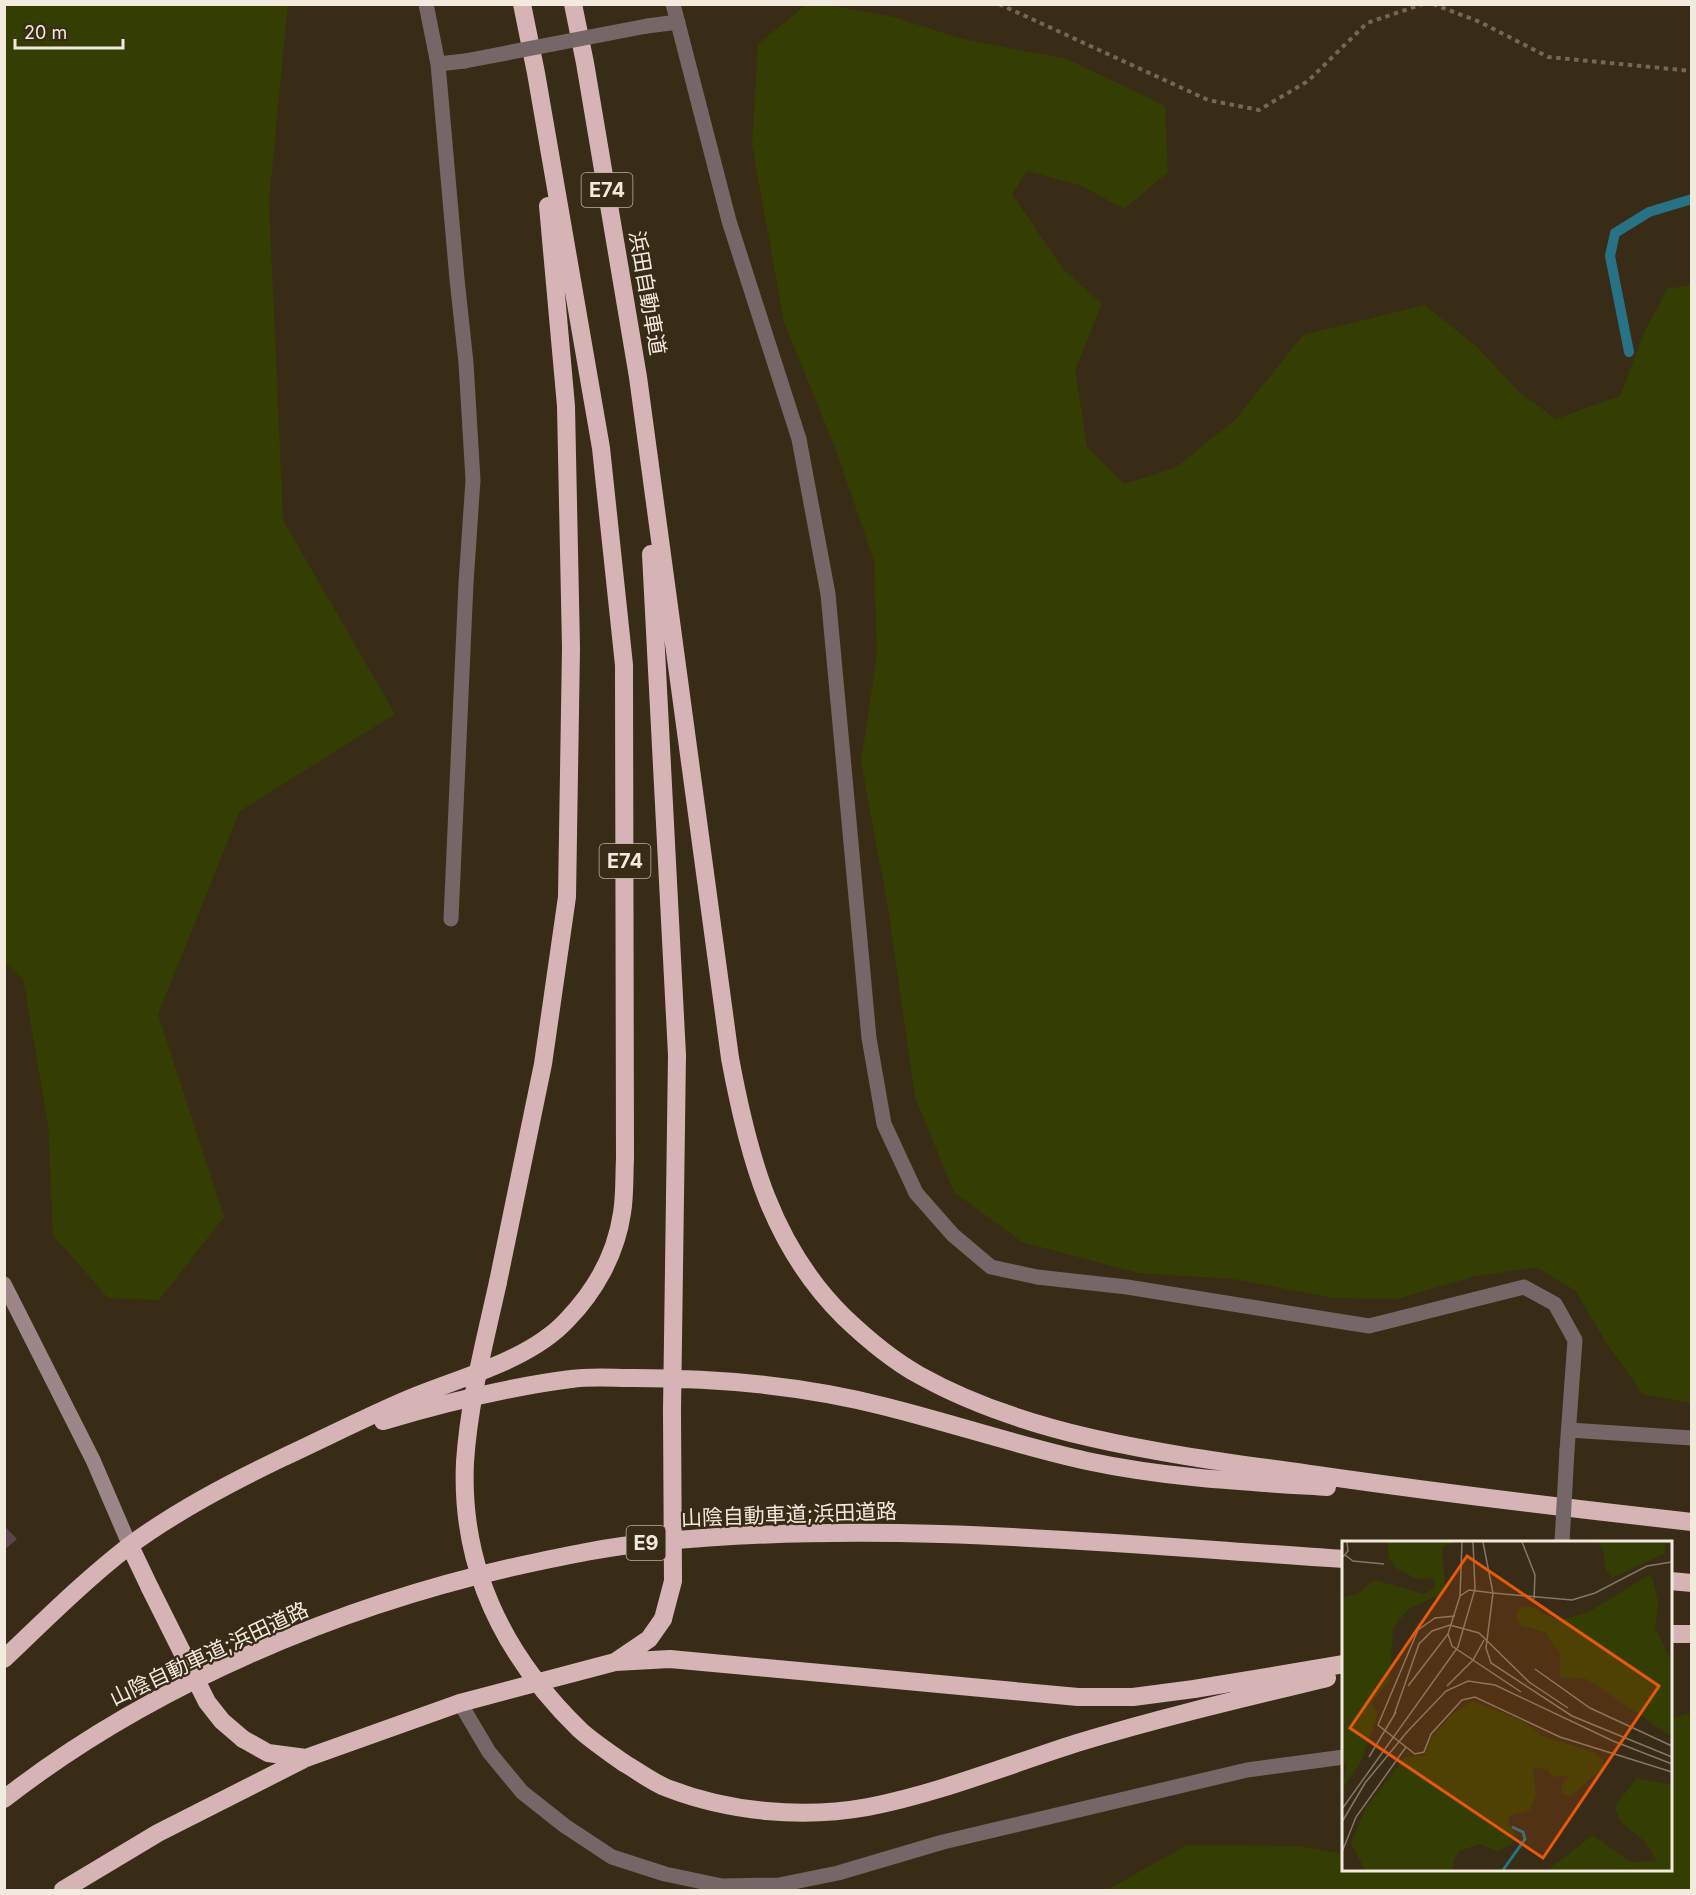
<svg xmlns="http://www.w3.org/2000/svg" width="1696" height="1895" font-family="Inter,'Noto Sans JP',sans-serif">
<style>
.green{fill:#343e02}
.lines{fill:none;stroke-linecap:round;stroke-linejoin:round}
.stream{stroke:#287285;stroke-width:10}
.building{fill:#5e434e}
.path{stroke:#736855;stroke-width:4;stroke-dasharray:4.5 4.5;stroke-linecap:butt}
.street{stroke:#756767;stroke-width:15}
.secondary{stroke:#9c8687;stroke-width:15}
.highway{stroke:#d6b4b6;stroke-width:18}
.street-bridge{stroke:#756767;stroke-width:15}
.highway-bridge{stroke:#d6b4b6;stroke-width:18}
.labels{text-anchor:middle;stroke-width:4.5;stroke-linejoin:round;paint-order:stroke}
.shield{fill:#382c16;stroke:#bab1a1;stroke-width:1.5}
.shield-label{font-size:20px;font-weight:bold;fill:#f2eadd}
.street-label{font-size:21px;fill:#f2eadd;stroke:#382c16}
.inset-river{fill:none;stroke:#287285;stroke-width:3}
.inset-road{fill:none;stroke:#827866;stroke-width:1.5}
.view{fill:#e8590c;fill-opacity:0.15;stroke:#e8590c;stroke-width:3}
.inset-edge{fill:none;stroke:#f2eadd;stroke-width:3}
</style>
<rect width="100%" height="100%" fill="#382c16"/>
<path class="green" d="M4 5H288L269 200 283 520 395 714 240 811 158 1014 224 1217 159 1300 108 1298 53 1235 48 1124 23 979 5 963Z
M806 5H827L894 17 962 39 1067 59 1165 106 1168 172 1124 209 1080 185 1027 171 1012 194 1063 269 1102 304 1075 370 1087 447 1124 484 1175 468 1235 420 1303 335 1425 305 1477 347 1519 392 1556 419 1620 396 1643 335 1667 289 1691 285V1403L1643 1394 1604 1339 1576 1291 1536 1267 1472 1277 1397 1299 1334 1298 1233 1279 1138 1273 1022 1242 954 1192 915 1097 888 908 861 762 877 655 874 561 836 450 784 322 752 145 758 44Z
M1691 1713V1890H1107L1187 1845 1298 1846 1343 1854 1344 1870H1670L1671 1718Z"/>
<g class="lines">
<path class="stream" d="M1629 352 1610 256 1615 233 1649 212 1692 199"/>
</g>
<path class="building" d="M4 1526 17 1539 4 1550Z"/>
<g class="lines">
<path class="path" d="M999 4 1208 100 1259 110 1308 81 1367 23 1423 4
M1433 4 1480 22 1548 57 1692 71"/>
<path class="street" d="M426 4 438 64 457 279 466 363 473 480 466 583 451 919
M673 4 729 221 799 439 828 594 869 1038 884 1124 916 1193 953 1235 991 1267 1037 1277 1127 1287 1369 1326 1524 1287 1555 1304 1575 1340 1567 1450
M647 26 678 22
M438 64 465 61
M1569 1430 1692 1438
M460 1703 489 1752 522 1792 565 1826 612 1857 665 1874 722 1886 779 1885 838 1873 943 1842 1247 1770 1344 1757"/>
<path class="secondary" d="M4 1284 93 1460 130 1546"/>
<path class="highway" d="M573 4 585 63 638 377 730 1058C748 1155 771 1245 844 1317 866 1338 892 1360 919 1375 1037 1441 1185 1456 1317 1475 1442 1493 1566 1508 1692 1522
M651 554 677 1055 672 1410
M498 1282 543 1064 567 897 571 648 566 406 548 206
M383 1421C444 1403 508 1387 571 1379 591 1376 613 1378 634 1378 718 1378 806 1386 887 1407 954 1424 1020 1446 1087 1461 1166 1478 1247 1482 1327 1487
M130 1546 150 1588
M1670 1581 1692 1583
M1670 1634H1692
M4 1659C45 1620 85 1580 129 1546 176 1511 230 1483 282 1458 323 1439 364 1418 406 1400 457 1378 528 1362 567 1320 595 1291 616 1254 622 1213 625 1196 624 1177 625 1159L624 665 601 448 536 73 522 4
M615 1662 649 1639 663 1619
M243 1739 268 1753 306 1758
M624 1763C638 1771 652 1782 667 1788 729 1812 802 1819 868 1807 940 1793 1008 1765 1077 1743 1159 1718 1244 1698 1327 1678
M4 1799C150 1685 339 1606 518 1566 564 1556 610 1546 657 1542 885 1519 1115 1544 1344 1559
M63 1890 158 1833 306 1758 460 1703 615 1662 670 1659 1078 1697H1133L1194 1689 1344 1664"/>
<path class="street-bridge" d="M465 61 647 26
M1562 1542 1567 1450"/>
<path class="highway-bridge" d="M498 1282C485 1341 469 1401 465 1462 460 1568 505 1657 580 1730 593 1742 609 1752 624 1763
M150 1588 207 1702 222 1721 243 1739
M663 1619 673 1581 672 1410"/>
</g>
<g class="labels">
<g class="shield">
<rect x="581.5" y="173" width="51" height="34" rx="4.5"/>
<rect x="599.5" y="844" width="51" height="34" rx="4.5"/>
<rect x="626.5" y="1526" width="39" height="34" rx="4.5"/>
</g>
<g class="shield-label">
<text x="607" y="197">E74</text>
<text x="625" y="868">E74</text>
<text x="646" y="1550">E9</text>
</g>
<g class="street-label">
<text transform="translate(647 293) rotate(80)" y="7">浜田自動車道</text>
<text transform="translate(789 1515) rotate(-2)" y="7">山陰自動車道;浜田道路</text>
<text transform="translate(209 1654) rotate(-25)" y="7">山陰自動車道;浜田道路</text>
</g>
</g>
<g transform="translate(1342 1541)">
<rect width="330" height="330" fill="#382c16"/>
<path d="M45 1H112L100 6 103 47 99 53 68 67 51 86 48 139 29 162 36 172 29 193 18 223 0 248 5 224 0 222V57L15 53 33 39 82 53 93 47 92 37 75 38 54 27 47 18ZM256 1H330V3L324 2 323 12 270 37 263 28 262 12ZM305 35 310 36 316 60 313 87 330 121V196L245 138 218 136V113L203 91 178 84 174 72 178 67 188 65 216 80 247 71ZM131 160 181 180 200 195 251 211 261 219V227L227 256 220 252 219 245 228 234 211 236 206 229 191 226 194 254 188 269 168 274 166 282 174 294 170 303 155 310 138 303 117 310 112 318 111 329H23L9 302 24 267 63 216 83 214 89 198 110 173ZM295 237 330 244V329H206L251 294 288 321 315 320 303 301 277 279 273 265Z" fill="#343e02"/>
<path class="inset-river" d="M161 329 183 298 181 291 170 286"/>
<path class="inset-road" d="M141 1 151 52 144 107 149 122 230 175 330 216M180 1 193 34 192 58M3 14 11 20 42 23M0 17 6 10 5 1M151 52 230 59 253 52 305 25 330 21M118 55 127 49 151 52M113 75 93 77 76 89 36 184 73 213 82 211 89 193 120 159 133 156 218 196 330 231M106 93 110 105 179 151M193 128 248 167 330 205M66 145 106 93 118 55 120 1M105 145 131 119 142 99M52 174 77 103 90 90 108 84 137 92 187 141 226 167M27 216 54 171M0 268 116 106 133 48 131 1M0 281 23 242 65 191 104 150 126 140 153 144 271 200 330 223M0 311 14 276 64 206"/>
<path class="view" d="M125 15 317 145 201 317 8 187Z"/>
<rect width="330" height="330" class="inset-edge"/>
</g>
<rect width="1696" height="1895" fill="none" stroke="#f2eadd" stroke-width="12"/>
<path d="M15 39v9h108v-9" fill="none" stroke="#f2eadd" stroke-width="3"/>
<text x="24" y="39" font-size="18" fill="#f2eadd" stroke="#382c16" stroke-width="4.5" paint-order="stroke">20 m</text>
</svg>
